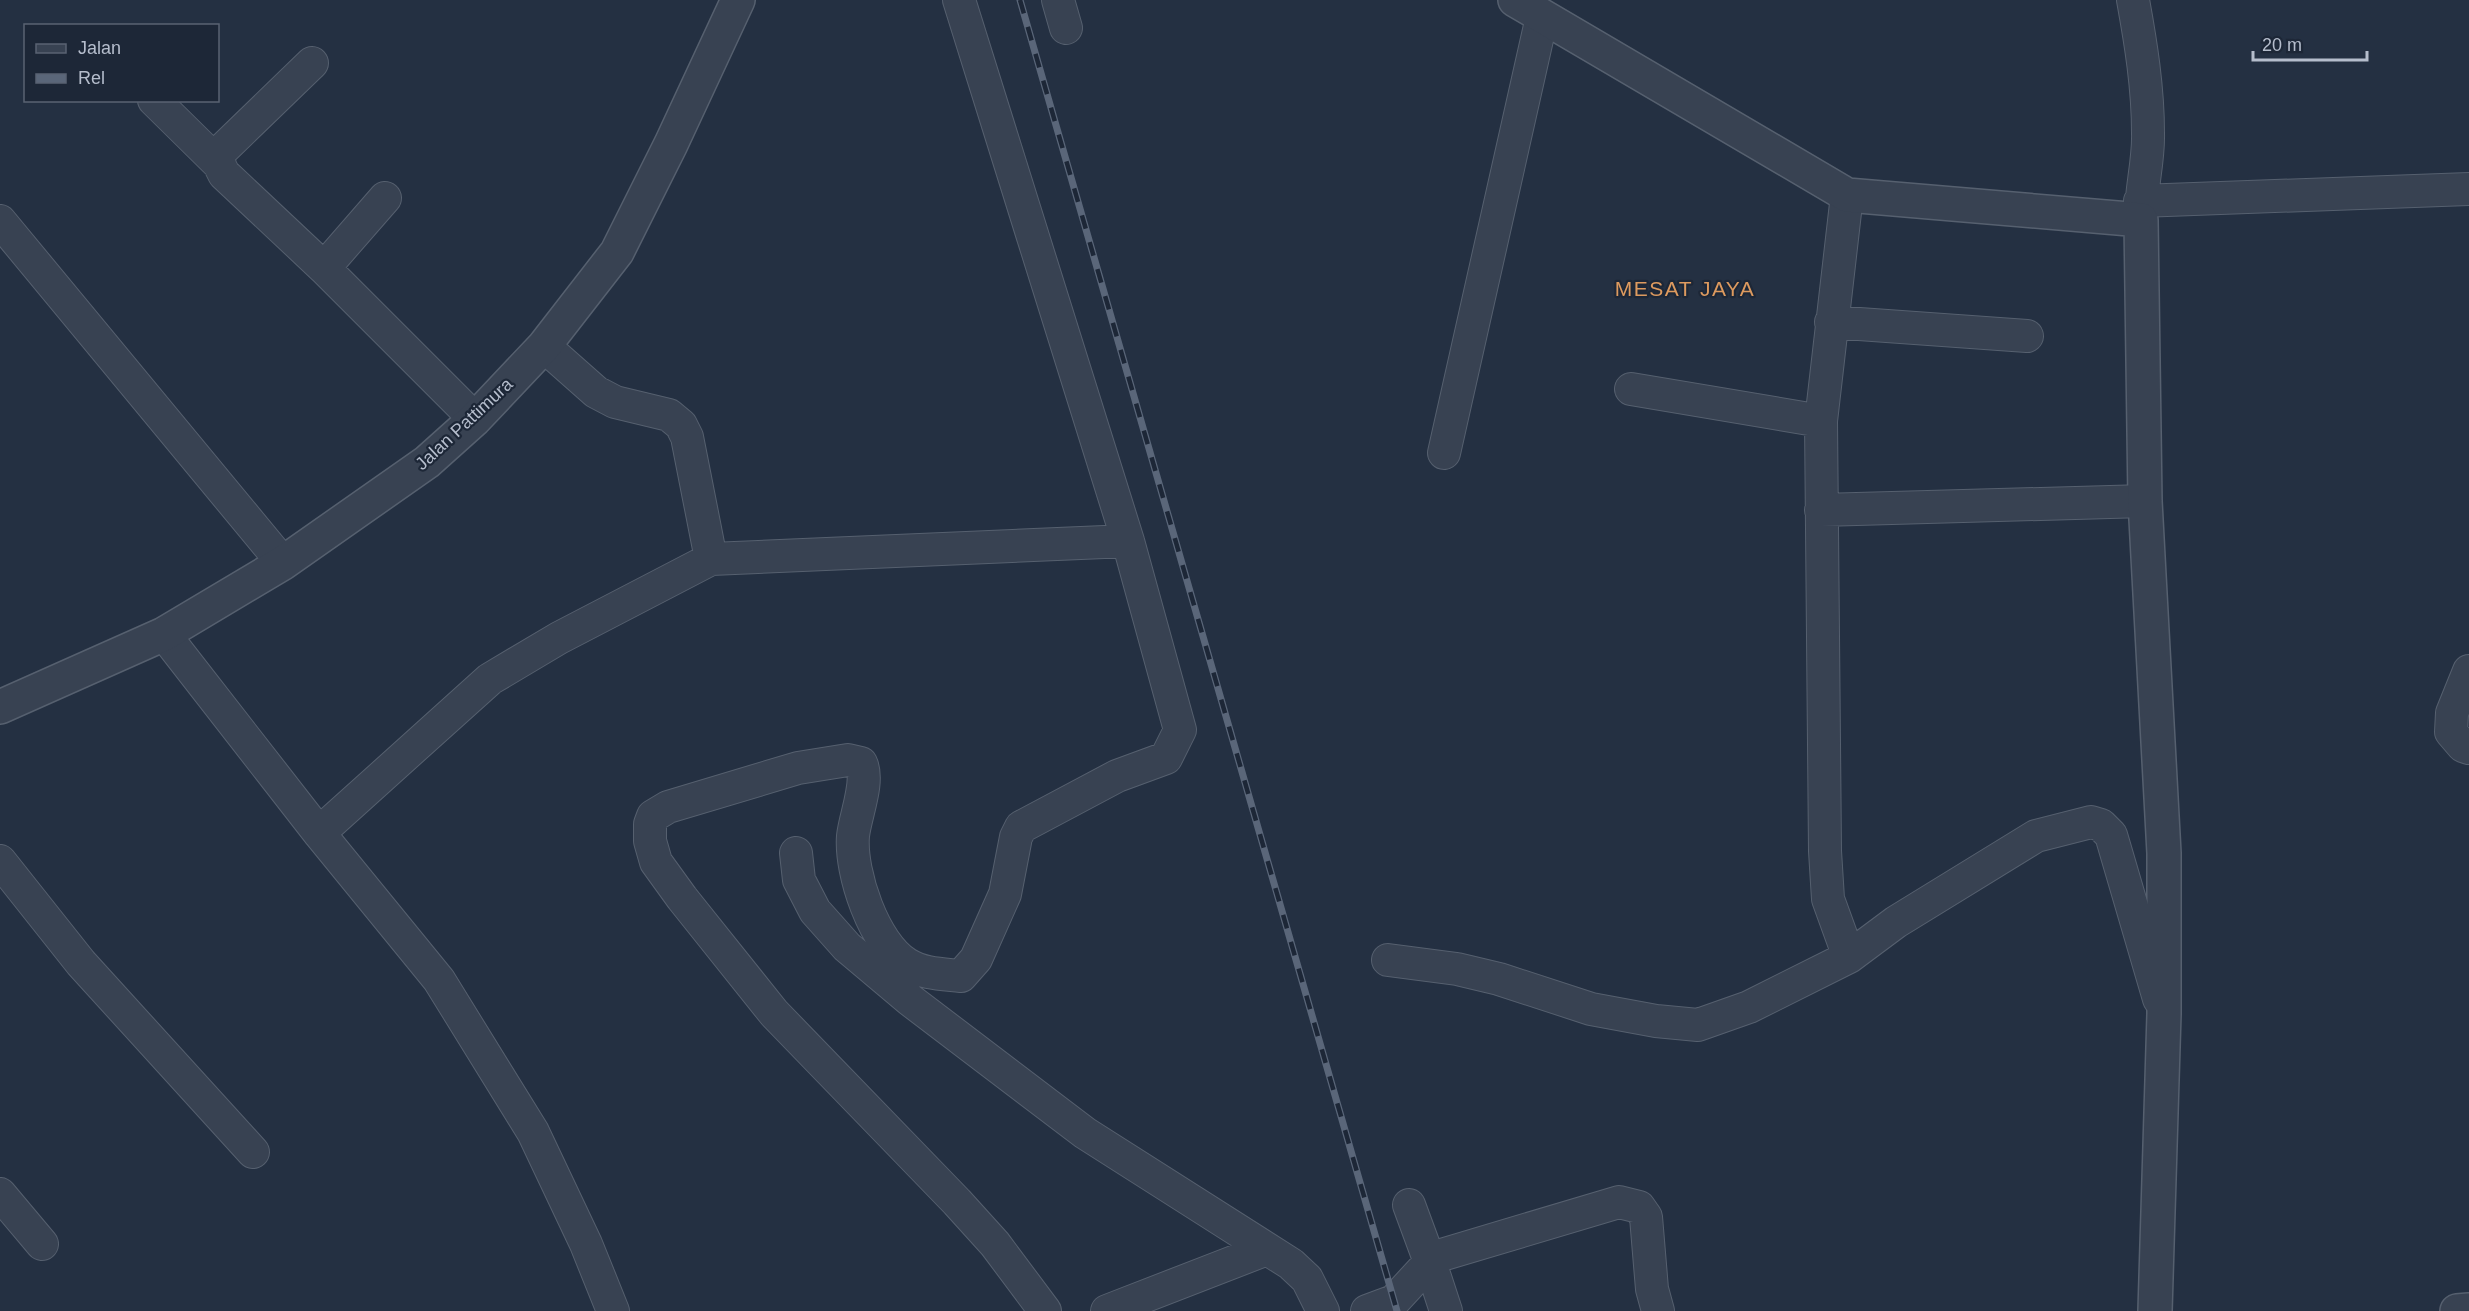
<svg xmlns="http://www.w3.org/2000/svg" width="2469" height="1311" font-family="Helvetica,sans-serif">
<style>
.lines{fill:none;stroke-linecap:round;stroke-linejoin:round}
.minor-casing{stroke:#56606f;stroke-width:34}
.tertiary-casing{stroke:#56606f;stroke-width:36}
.minor{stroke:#384252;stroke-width:32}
.tertiary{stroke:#384252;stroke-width:33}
.rail-casing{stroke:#5a6679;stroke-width:7}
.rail{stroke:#1d2737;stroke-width:4.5;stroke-dasharray:14;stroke-linecap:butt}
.labels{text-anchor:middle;stroke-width:4.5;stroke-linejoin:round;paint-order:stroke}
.street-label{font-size:18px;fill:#b5bdcc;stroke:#1d2737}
.quarter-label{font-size:21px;letter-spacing:1.5px;fill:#dd9a5f;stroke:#1d2737}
</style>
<rect width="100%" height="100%" fill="#243042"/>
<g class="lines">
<defs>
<path id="minor" d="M959 0 1128 541 1180 730 1166 758 1117 776 1021 827 1016 837 1005 894 976 959 961 976C943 974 923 974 907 964 874 944 850 873 853 836 855 816 870 781 861 763L848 760 798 768 668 807 653 816 650 824V841L656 862 682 898 774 1013 957 1202 995 1244 1045 1311
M1058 0 1066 28
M2133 0C2141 44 2148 88 2148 133 2149 162 2140 191 2141 220
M312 63 220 152 219 164 224 174 324 268 475 419
M154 100 219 164
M1847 195 1821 421 1825 851 1828 899 1849 957 1896 922 2036 836 2091 822 2101 825 2111 835 2159 999
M2140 201 2469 189
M0 221 283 563
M324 268 385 198
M1831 322 2027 336
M544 346 596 392 615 402 669 415 681 425 687 437 711 559
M1631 389 1821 421
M1444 453 1542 17
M1821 510 2145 501
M164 634 319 833 439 980 533 1132 586 1244 613 1311
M2469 671 2452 713 2451 732 2463 746 2469 748
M319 833 490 679 559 638 711 559 1128 541
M796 853 799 880 815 911 847 947 910 1000 1085 1133 1291 1264 1307 1279 1323 1311
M0 861 81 963 253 1152
M1388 960 1457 969 1499 979 1591 1009 1656 1021 1698 1025 1749 1007 1849 957
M0 1194 42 1244
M1409 1205 1430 1262 1438 1256 1619 1202 1639 1207 1646 1217 1652 1289 1658 1311
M1107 1311 1267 1249
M1367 1311 1394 1301 1430 1262 1446 1311"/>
<path id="tertiary" d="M1515 0 1847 195 2141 220 2145 501 2164 853V1014L2155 1311
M0 707 164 634 283 563 427 462 475 419 544 346 617 252 671 144 738 0
M2457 1311 2469 1310"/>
</defs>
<use href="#minor" class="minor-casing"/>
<use href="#tertiary" class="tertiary-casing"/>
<use href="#minor" class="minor"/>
<use href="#tertiary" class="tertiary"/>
<defs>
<path id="rail" d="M1020 0 1397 1311"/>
</defs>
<use href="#rail" class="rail-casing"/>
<use href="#rail" class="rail"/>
</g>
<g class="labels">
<g class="street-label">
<text transform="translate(464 424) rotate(-43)" y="6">Jalan Pattimura</text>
</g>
<g class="quarter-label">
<text x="1685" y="296">MESAT JAYA</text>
</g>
</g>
<rect x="24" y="24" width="195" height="78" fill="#1d2737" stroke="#5a6373" stroke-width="1.5"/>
<rect x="36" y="44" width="30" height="9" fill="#384252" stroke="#5a6373" stroke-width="1.5"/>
<text x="78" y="54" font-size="18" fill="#b5bdcc">Jalan</text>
<rect x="36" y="74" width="30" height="9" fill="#5a6679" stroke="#5a6373" stroke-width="1.5"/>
<text x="78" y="84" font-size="18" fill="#b5bdcc">Rel</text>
<path d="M2253 51v9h114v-9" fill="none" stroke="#b5bdcc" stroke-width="3"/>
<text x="2262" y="51" font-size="18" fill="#b5bdcc" stroke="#1d2737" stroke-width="4.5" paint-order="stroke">20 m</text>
</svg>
